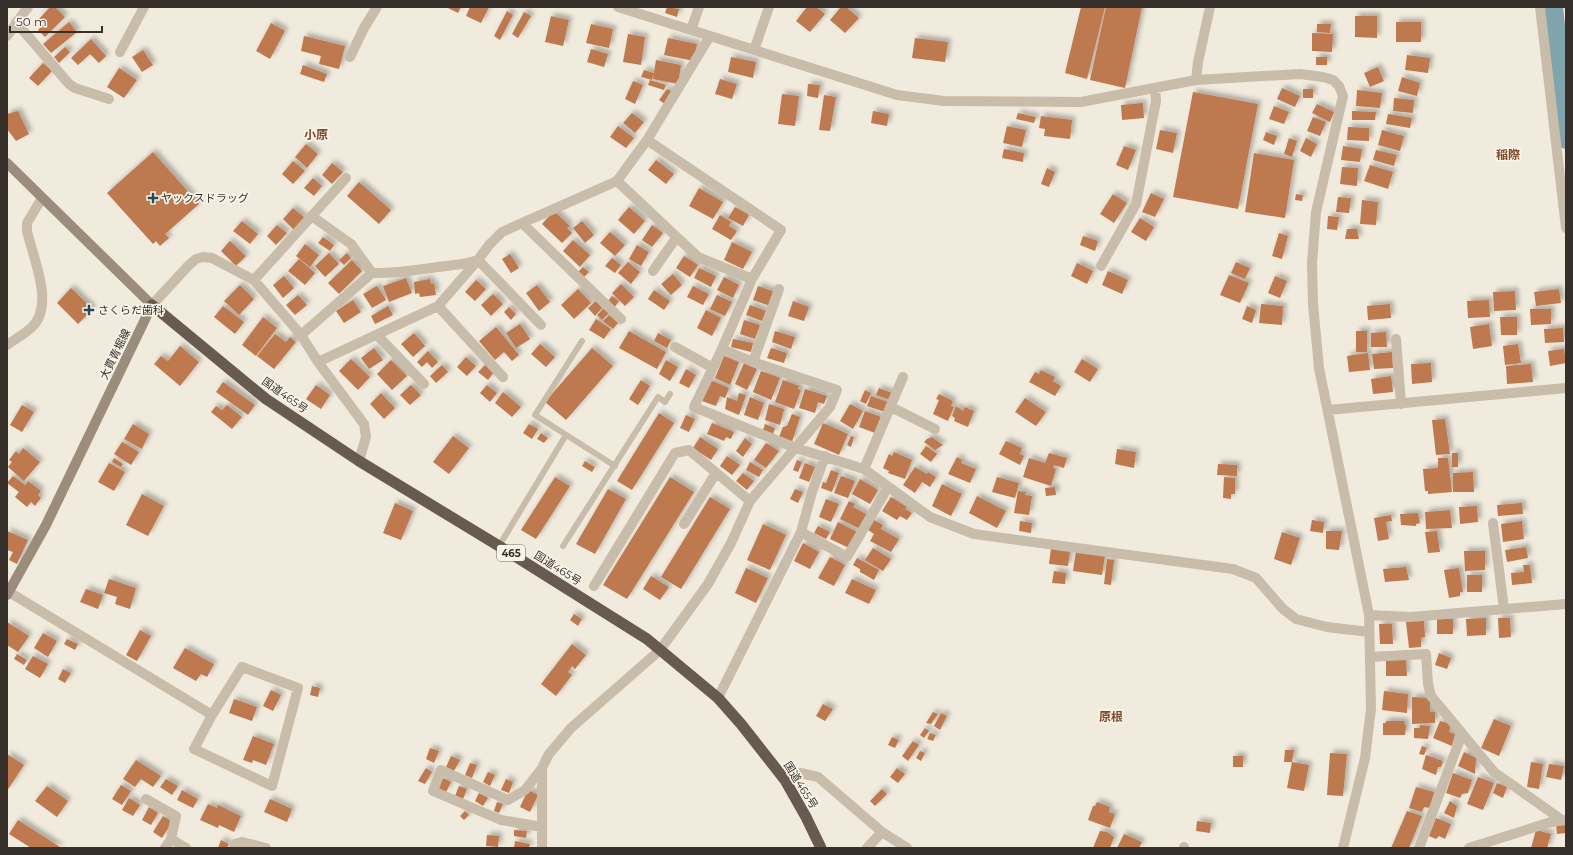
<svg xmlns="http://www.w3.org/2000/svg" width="1573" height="855" font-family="Montserrat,'Noto Sans JP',sans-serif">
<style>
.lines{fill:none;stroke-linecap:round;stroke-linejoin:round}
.river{stroke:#7fa4ac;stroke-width:22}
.building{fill:#be794f;filter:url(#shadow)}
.service{stroke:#c8bcab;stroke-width:6}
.minor{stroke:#c8bcab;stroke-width:10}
.secondary{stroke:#9c8c7c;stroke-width:10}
.trunk{stroke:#675a4e;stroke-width:11}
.poi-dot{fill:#224b55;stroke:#f9f4ea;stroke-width:1.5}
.labels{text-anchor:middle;stroke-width:3.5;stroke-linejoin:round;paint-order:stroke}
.shield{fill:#f9f4ea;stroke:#716a64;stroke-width:1}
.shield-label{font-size:10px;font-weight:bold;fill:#372f2a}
.poi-label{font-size:11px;fill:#372f2a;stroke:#f9f4ea;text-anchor:start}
.street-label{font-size:11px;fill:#372f2a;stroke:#f9f4ea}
.neighbourhood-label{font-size:12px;font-weight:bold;fill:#804928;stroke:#f9f4ea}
</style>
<defs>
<filter id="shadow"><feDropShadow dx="3.5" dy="-3.5" stdDeviation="2" flood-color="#0004"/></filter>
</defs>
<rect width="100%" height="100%" fill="#f1ebde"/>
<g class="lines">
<path class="river" d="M1552 7 1566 138"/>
</g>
<path class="building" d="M50 7H55L65 17 45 37 38 30 44 24 39 19Z
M446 7H461L458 13Z
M470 7H489L481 23 466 16Z
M667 7 679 9 677 17 665 13Z
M807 7H816L825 14 810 32 796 21Z
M841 7H846L859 18 845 33 830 20Z
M1081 7H1105L1087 79 1065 73Z
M1106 7H1142L1125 88 1090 80Z
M507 11 513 15 500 40 494 36Z
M524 12 531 16 518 38 512 34Z
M551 16 569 20 563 46 545 42Z
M1355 16H1377V38L1355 37Z
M69 22 77 32 51 53 43 44Z
M1396 22H1421V42H1396Z
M271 23 285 31 270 59 256 51Z
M591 24 613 29 609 48 586 43Z
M1317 24H1331L1330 33 1317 32Z
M1312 33 1333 34 1332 52 1312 51Z
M628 34 645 37 641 65 623 62Z
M304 36 345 46 339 69 319 64 321 56 301 51Z
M668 38 697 44 694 61 664 55Z
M915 38 948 42 945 62 912 58Z
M91 39 106 56 99 63 90 54 78 65 71 58Z
M65 47 70 52 59 63 54 57Z
M591 49 608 54 604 67 587 62Z
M143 50 153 65 142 72 132 57Z
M1407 55 1430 58 1428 73 1405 70Z
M731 57 756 62 753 78 728 72Z
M1316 57H1327V65H1316Z
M656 60 681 65 678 84 653 79Z
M43 63 52 71 38 86 29 78Z
M303 65 327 74 324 82 300 74Z
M1378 67 1384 81 1370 87 1364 73Z
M119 68 137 80 124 98 107 87Z
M644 70 654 73 652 80 641 77Z
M1402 77 1420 83 1417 96 1398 91Z
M720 79 737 84 732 99 715 94Z
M650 80 666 85 664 90 648 85Z
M633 81 643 85 635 104 625 99Z
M808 84 820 85 818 98 807 96Z
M1282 88 1300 96 1295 107 1277 99Z
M667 89 673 92 665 104 659 100Z
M1303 89H1313V98H1303Z
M1357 90 1382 93 1380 108 1356 106Z
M1193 92 1258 104 1238 209 1173 197Z
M782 94 799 96 795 126 778 124Z
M824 95 836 97 830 131 819 130Z
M1394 98 1414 100 1413 113 1393 111Z
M1143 103 1144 118 1122 120 1121 105Z
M1317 104 1334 112 1330 122 1312 113Z
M1274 106 1289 112 1284 124 1269 119Z
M18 111 29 134 16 141 7 129V114Z
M873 111 889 114 887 126 871 123Z
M1352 111 1376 112 1375 120H1352Z
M632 113 644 122 635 133 623 123Z
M1018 113 1036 117 1034 123 1016 119Z
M1388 114 1412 118 1410 128 1386 124Z
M1041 116 1072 120 1070 139 1044 136 1045 129 1039 128Z
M1313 117 1326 122 1320 136 1307 131Z
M618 126 634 138 626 148 610 137Z
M1007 126 1026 130 1022 147 1003 143Z
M1348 127 1369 128V141L1347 140Z
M1160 130 1177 133 1173 153 1156 149Z
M1382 130 1404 136 1400 151 1378 145Z
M1266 132 1277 136 1274 145 1263 140Z
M1289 138 1297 141 1292 157 1284 154Z
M1306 138 1317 144 1311 157 1300 151Z
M306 144 318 154 307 168 295 157Z
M1124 146 1136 150 1128 170 1116 165Z
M1343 146 1362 149 1360 162 1341 160Z
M1004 149 1024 153 1023 162 1002 158Z
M1376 150 1397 155 1394 166 1373 160Z
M153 152 199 204 165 234 169 238 160 246 156 241 153 244 107 193Z
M1254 153 1294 160 1285 218 1245 212Z
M656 160 674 174 666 184 648 170Z
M293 161 305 171 293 184 282 174Z
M332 163 343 172 332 184 322 175Z
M1370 165 1393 172 1388 189 1364 181Z
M1342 167 1358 168 1357 186 1340 184Z
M1047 168 1055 172 1049 187 1041 184Z
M313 178 322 186 314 196 304 188Z
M359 182 391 210 379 224 347 196Z
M699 188 723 202 713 219 689 206Z
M1151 193 1164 199 1155 217 1142 212Z
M1113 194 1127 203 1114 223 1100 214Z
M1296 194 1303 195 1302 201 1295 200Z
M1338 197 1351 198 1349 213 1336 212Z
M1362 200 1378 202 1376 225 1360 224Z
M629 207 645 221 634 234 618 220Z
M735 207 749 215 743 226 728 218Z
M293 208 305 218 294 230 283 219Z
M554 211 570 226 567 228 572 233 562 243 542 224Z
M720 215 731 222 729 226 737 231 731 240 712 229Z
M1328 216 1339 217 1337 230 1327 229Z
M1140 218 1154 227 1146 241 1131 232Z
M242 221 258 234 250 244 233 231Z
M582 221 594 235 585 243 573 228Z
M277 225 287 233 276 245 267 236Z
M652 225 663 233 652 247 642 240Z
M1347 229H1357L1359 239H1345Z
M610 232 625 245 615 256 600 243Z
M1279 233 1288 236 1282 259 1272 256Z
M1083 236 1098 241 1095 251 1080 245Z
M323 237 334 245 330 251 318 243Z
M573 240 590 255 580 267 563 251Z
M230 241 246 256 236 266 221 251Z
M732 242 752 252 743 269 724 260Z
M305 244 319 255 310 267 296 256Z
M637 245 649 252 641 266 629 259Z
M329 253 339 264 325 277 315 266Z
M347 253 351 258 344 265 339 260Z
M510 254 519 268 511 273 502 259Z
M684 256 698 265 690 277 676 268Z
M612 258 621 265 615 273 605 266Z
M299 259 315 273 305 285 288 271Z
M352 260 362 271 339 294 328 283Z
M628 262 640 272 631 284 618 273Z
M1236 262 1250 268 1245 279 1231 273Z
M1077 263 1093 271 1087 284 1071 276Z
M583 267 589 272 583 278 577 273Z
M699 268 716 276 711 287 694 278Z
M1108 271 1128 280 1122 294 1102 285Z
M673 274 682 285 671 295 661 284Z
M1229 275 1249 283 1240 303 1220 295Z
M284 276 294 288 283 298 273 285Z
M1275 276 1287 281 1280 298 1268 293Z
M724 277 739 285 733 298 717 290Z
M406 278 412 293 389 302 383 286Z
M430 279 431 284 434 283 436 295 420 297 419 293 415 294 414 282Z
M476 280 486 289 475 301 465 292Z
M621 284 634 297 625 306 612 293Z
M240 285 254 299 239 315 224 301Z
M537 285 550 302 539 311 526 293Z
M377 286 386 300 372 308 363 294Z
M693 286 709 294 703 305 687 297Z
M758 286 775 292 770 306 753 300Z
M71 288 93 309 78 324 57 303Z
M578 289 591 303 574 319 561 305Z
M1559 289 1561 303 1536 306 1534 292Z
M654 290 670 301 664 310 648 299Z
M1515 291 1516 310 1494 311 1493 292Z
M493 294 503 304 491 316 481 305Z
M298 295 307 305 295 315 286 305Z
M717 295 732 302 725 316 710 309Z
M612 296 619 301 614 308 607 302Z
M353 300 361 312 344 323 336 311Z
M1489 300 1490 317 1468 318 1467 301Z
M596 301 602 308 595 316 588 308Z
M793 301 809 307 804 321 788 316Z
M1261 304 1283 306 1282 325 1259 323Z
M1390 304 1391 318 1368 320 1367 306Z
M750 305 766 311 762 321 746 315Z
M223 306 244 322 235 334 214 317Z
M388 306 393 315 375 324 371 316Z
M1247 306 1256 310 1252 323 1242 319Z
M509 307 516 314 511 320 504 312Z
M604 308 609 313 602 320 597 315Z
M1530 309H1551V324L1531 325Z
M706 310 721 318 712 336 697 328Z
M609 315 618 323 613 329 603 321Z
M263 317 277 328 256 356 242 345Z
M1500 317H1517V335H1501Z
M596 319 611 329 604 339 589 330Z
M744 320 760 325 755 339 740 334Z
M520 324 530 339 516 348 506 333Z
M1489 324 1492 346 1473 349 1470 327Z
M496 327 519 355 512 361 504 352 495 360 479 341Z
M1563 328 1564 342 1545 343 1544 329Z
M629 331 666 352 657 369 619 348Z
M775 331 795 337 791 349 772 342Z
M1356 331H1367V352H1356Z
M1386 332 1387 347H1371V333Z
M414 333 425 346 413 357 401 344Z
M658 333 671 340 667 348 654 341Z
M275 334 286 342 290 337 296 342 274 369 257 356Z
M733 339 753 343 751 352 731 347Z
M540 344 555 357 546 367 531 354Z
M1518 344 1521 363 1505 365 1503 346Z
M180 346 199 362 180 386 154 364 161 356 168 361Z
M374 348 383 360 369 369 361 358Z
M592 348 613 366 566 420 545 402Z
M771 348 787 353 784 363 767 358Z
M1564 349 1566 363 1550 366 1548 351Z
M428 351 438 362 432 368 427 362 422 367 417 362Z
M1392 352 1393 368 1374 369 1372 354Z
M1368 353 1370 370 1349 372 1347 356Z
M724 356 739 362 730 385 715 378Z
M466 357 476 366 467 376 457 367Z
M351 359 370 377 358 390 339 371Z
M1082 359 1098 369 1090 382 1074 372Z
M391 360 407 376 392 390 377 374Z
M666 360 678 367 670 381 659 374Z
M744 363 757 369 747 390 735 384Z
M1431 363 1432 382 1412 384 1411 364Z
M1531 364 1533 382 1507 384 1506 366Z
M442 365 448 372 436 383 430 376Z
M485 365 494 372 488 380 478 372Z
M686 369 696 375 689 388 679 383Z
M1041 370 1055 377 1053 381 1061 386 1055 396 1029 382 1035 372 1039 374Z
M761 371 780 378 771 400 753 392Z
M1391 376 1393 392 1373 394 1371 379Z
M641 380 650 386 638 405 629 399Z
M710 380 729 388 725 398 720 396 716 406 702 401Z
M783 380 799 386 798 389 801 390 794 409 775 402Z
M223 382 255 405 248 415 216 392Z
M316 385 330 395 321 409 306 399Z
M411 385 421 395 410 405 400 395Z
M487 385 497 393 490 402 480 393Z
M879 388 892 393 890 400 876 395Z
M805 389 827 396 824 404 818 402 815 413 799 408Z
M865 390 871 393 866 404 860 401Z
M503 392 521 407 512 417 495 403Z
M381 393 395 408 384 419 370 404Z
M739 393 746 395 739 415 725 409 727 397 737 401Z
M939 394 953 401 951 406 954 407 948 421 933 414 939 400 936 399Z
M871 396 888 402 885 412 867 406Z
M750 397 764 403 758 420 744 415Z
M1025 398 1046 412 1036 426 1015 412Z
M769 404 784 409 780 425 765 420Z
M850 404 863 411 853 429 840 421Z
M22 405 34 412 22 432 10 425Z
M227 405 242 417 232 429 211 412 216 406 222 410Z
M956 406 963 411 965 407 974 411 968 427 954 421 955 418 952 416Z
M865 411 881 417 875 433 859 427Z
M659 413 674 423 632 490 617 481Z
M792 414 800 417 792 442 779 437 783 427 787 426Z
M686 415 695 419 689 432 680 428Z
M1445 419 1450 454 1436 455 1432 420Z
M712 423 734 432 731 439 726 437 724 441 707 434Z
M823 423 848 434 839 455 814 444Z
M133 424 149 434 142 449 124 439Z
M529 424 538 429 532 439 523 433Z
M765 424 775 428 773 434 763 430Z
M541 433 548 438 544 443 537 439Z
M453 436 469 448 449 474 433 462Z
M851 436 854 437 851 447 847 445Z
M700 437 718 449 711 460 693 448Z
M932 437 943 445 935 450 924 442 927 439Z
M745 438 752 444 743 457 736 451Z
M1006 441 1022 448 1020 454 1024 456 1020 465 999 454Z
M122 442 139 452 131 465 114 454Z
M766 443 779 451 766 468 754 460Z
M926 446 937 454 931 462 920 454Z
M23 448 40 462 24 481 8 467 12 462 9 460 16 451 19 454Z
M1117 449 1136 452 1134 468 1115 464Z
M894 452 912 460 905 479 888 473 889 471 883 468 889 454 892 456Z
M1049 453 1067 458 1064 468 1054 465 1053 468 1056 469 1051 486 1023 477 1029 458 1045 463Z
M1452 453H1458V467H1452Z
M727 456 740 465 732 475 720 466Z
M957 457 962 460 961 463 976 469 970 483 948 474Z
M114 458 123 464 121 467 112 462Z
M1438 458H1448L1452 492 1428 494V491H1425L1423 469 1438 468Z
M797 460 802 462 798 472 793 470Z
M585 461 595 467 592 472 582 466Z
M750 462 763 470 759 477 746 470Z
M109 463 125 472 114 491 98 482Z
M805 463 815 467 809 482 799 478Z
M1218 464 1237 465V476L1217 475Z
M915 467 927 474 915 493 903 485Z
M831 470 839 473 832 492 821 488 823 482 826 483Z
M928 472 936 477 930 487 922 482Z
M1473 472 1474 492H1453V473Z
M743 473 754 481 747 490 736 481Z
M13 476 25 485 28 481 41 491 38 495 41 498 35 506 31 502 27 507 15 497 19 492 7 483Z
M841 476 855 481 848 498 834 493Z
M555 477 570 486 536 539 521 530Z
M670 477 694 492 627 599 603 585Z
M997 477 1019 483 1015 498 992 492Z
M1224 477 1235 478V494H1231V499L1223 498Z
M860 479 878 490 870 504 852 494Z
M942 484 962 494 951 516 932 506Z
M1055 487 1056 495 1046 496 1045 488Z
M608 489 626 499 595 554 576 544Z
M795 489 803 492 798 503 790 499Z
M1018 491 1026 492 1025 495 1032 496 1029 515 1014 513Z
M142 494 164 506 148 536 126 525Z
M977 496 1006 511 997 528 969 513Z
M710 497 730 509 681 589 661 577Z
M891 497 907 507 905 509 912 513 907 520 900 516 897 520 882 511Z
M826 499 839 504 831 522 819 517Z
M849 501 855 504 853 507 868 515 860 529 840 519Z
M395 503 413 511 401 540 383 533Z
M1522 503 1523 514 1498 516 1497 505Z
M1477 506 1478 522 1460 524 1459 507Z
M1450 510 1452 528 1426 529 1425 512Z
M1418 513 1420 523 1416 524V526L1401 525 1400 514Z
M1391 515 1392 521 1386 522 1389 539 1378 541 1374 518Z
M874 520 883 525 881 529 899 539 891 552 870 541 874 534 868 530Z
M1312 520 1324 522 1323 533 1310 531Z
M1020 521 1032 523 1031 533 1019 531Z
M1522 521 1524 539 1503 542 1501 524Z
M838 522 857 532 849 548 830 539Z
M763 524 786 535 770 570 747 560Z
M818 526 830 532 826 539 814 533Z
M7 531 28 540 17 564 9 560 13 552 7 550Z
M1326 531H1342L1339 550 1326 549Z
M1437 531 1440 552 1428 553 1425 532Z
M1282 532 1300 538 1291 565 1274 559Z
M803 543 819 552 810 569 794 561Z
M1526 547 1528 558 1507 562 1505 550Z
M873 548 891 559 883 571 865 560Z
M1051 548 1070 551 1068 566 1049 564Z
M1076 551 1105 555 1102 575 1073 571Z
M1464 551H1485V570L1465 571Z
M830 557 845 565 834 586 818 578Z
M857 558 879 570 874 580 860 572V569L853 565Z
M1107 559 1114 560 1111 585 1104 584Z
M1523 565H1530L1532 583 1512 585 1511 573 1524 572Z
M1406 567 1409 580 1385 582 1383 569Z
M746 568 768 578 756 603 735 593Z
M1459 568 1463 592H1460V596L1449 598 1444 570Z
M1054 571 1066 573 1065 584 1052 583Z
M1467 575H1482V592H1467Z
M651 576 669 587 660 600 643 589Z
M109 579 136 588 130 609 115 604 117 597 104 593Z
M852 579 876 590 869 604 845 593Z
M86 589 103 595 98 609 80 602Z
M574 614 582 619 578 626 570 620Z
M1486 618V635L1467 636 1466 619Z
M1498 618H1510L1511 637 1499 638Z
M1437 619H1453V634H1437Z
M1417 620 1424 621 1425 637 1421 638V647L1409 648 1406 622Z
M7 622 29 636 18 652 7 645Z
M1379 624H1392L1393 644H1380Z
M140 630 151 636 137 661 126 655Z
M43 633 57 641 48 657 34 648Z
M67 639 78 644 75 650 64 644Z
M572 644 586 655 575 669 572 666 568 672 572 675 556 696 541 684Z
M185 648 214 664 207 677 201 674 196 681 173 668Z
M1439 653 1451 658 1447 669 1435 665Z
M17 654 27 660 24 665 14 659Z
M33 656 48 664 40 678 25 669Z
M1386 660H1406L1407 676H1386Z
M63 669 71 673 65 683 58 679Z
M312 686 320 688 318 697 310 695Z
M271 690 281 695 273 711 263 706Z
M1384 691 1408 694 1407 713 1382 710Z
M1412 697 1430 698V712H1435V723L1412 724Z
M234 699 257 707 252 721 229 713Z
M823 704 833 709 825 721 816 716Z
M933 712 938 714 931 724 926 723Z
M941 713 947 716 940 730 934 726Z
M1494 719 1511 726 1499 756 1481 748Z
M1386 721H1404L1406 726 1405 735H1383V723H1386Z
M1440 721 1451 724 1449 732 1455 734 1452 746 1433 738Z
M1420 725 1430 726 1428 739 1414 738V728H1420Z
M925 728 929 731 924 738 920 735Z
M930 733 936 735 933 741 927 739Z
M253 736 274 744 266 765 253 760 252 763 243 760Z
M892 737 899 740 895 748 888 745Z
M913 741 919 745 908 761 902 756Z
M1422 746 1427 748 1424 755 1419 754Z
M430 748 439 751 434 763 426 759Z
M1285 750H1294L1292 762H1284Z
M920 751 925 753 921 761 916 758Z
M1464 752 1476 758 1475 774 1458 766Z
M1330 753 1347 754 1343 796 1327 795Z
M7 754 24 765 7 791Z
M1426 755 1443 761 1441 767H1438L1436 775 1422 769Z
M451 756 460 760 454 771 446 767Z
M1233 756H1243V767H1233Z
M136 760 161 776 153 787 141 779 135 787 123 779Z
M1292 762 1309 765 1304 791 1287 788Z
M1531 762 1543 764 1539 789 1527 787Z
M470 763 477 765 472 778 465 775Z
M1549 764 1564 766 1561 780 1546 777Z
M426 768 432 772 425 784 418 781Z
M897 768 905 774 898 783 890 777Z
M488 772 495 775 490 786 483 782Z
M1453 773 1472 780 1468 793 1462 794 1460 798 1446 793Z
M1478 777 1494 783 1483 810 1467 804Z
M443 778 451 782 446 792 438 788Z
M166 779 178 786 172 795 160 787Z
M506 779 513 782 509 793 501 790Z
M1497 783 1507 787 1503 798 1493 793Z
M121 785 131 791 122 805 112 799Z
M47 786 68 801 57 817 35 801Z
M459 786 467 789 463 799 455 796Z
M1416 787 1434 792 1430 808 1424 807 1422 812 1409 808Z
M882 789 887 794 875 806 870 801Z
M182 790 198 799 193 808 177 800Z
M528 790 538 795 530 812 520 807Z
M479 793 488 798 483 806 475 801Z
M129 798 140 805 133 816 122 810Z
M270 799 292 809 287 822 264 812Z
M1450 801 1457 806 1454 818 1444 813Z
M497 802 503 804 499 813 494 811Z
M1097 802 1110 807 1109 812 1115 814 1110 828 1088 820 1093 806H1095Z
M208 804 217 808 218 805 241 816 234 832 219 825 218 828 200 820Z
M149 807 158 813 151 825 142 820Z
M465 811 469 815 464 820 460 816Z
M1407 811 1422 816 1409 848H1391Z
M163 816 172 822 162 838 153 832Z
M1436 818 1451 824 1445 839 1439 836 1436 839 1429 836Z
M18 820 60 847 59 848H31L9 834Z
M1197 821 1211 823 1210 833 1196 831Z
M1556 825H1566V833L1557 834Z
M514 830 527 831 526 838 514 836Z
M1536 830 1551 834 1547 848H1531Z
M1100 831 1107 832 1114 837 1110 848H1093Z
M1124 834 1142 842 1139 848H1117Z
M487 835 499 836 498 847 486 846Z
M221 840 229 844 227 848H218Z
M515 841 530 844 529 848H514Z"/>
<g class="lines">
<path class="service" d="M582 341 535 415 615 466
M499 546 566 435
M563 546 658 397 665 402 670 394"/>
<path class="minor" d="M618 7 897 95 944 101 1081 102 1196 80 1300 74 1323 77 1333 80 1339 86 1343 96 1316 212 1312 263 1313 304 1319 368 1369 615 1371 709 1365 758 1343 848
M1540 7 1566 228
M16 22 69 84 75 88 109 99
M691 30 699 7
M7 36 28 7
M754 50 769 7
M120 52 144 7
M350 57 364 28 377 7
M1196 80 1198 62 1210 7
M647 140 781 230 752 279 722 349 694 407 796 448 864 469 930 517 974 534 1233 569 1256 578 1283 609 1296 619 1327 627 1369 632
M617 181 698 257 752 279
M313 217 351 244 372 273C394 274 416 270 438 267 453 265 463 265 478 260L541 325
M522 223 621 319
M1101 266 1136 204 1156 101 1155 88
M653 271 676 238
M254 280 346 178
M152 305 188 266 196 259 203 257 212 258 254 280 301 335 318 362 364 424 366 437 359 461
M438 306 503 377
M301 335 372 273
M378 336 424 384
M1396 339 1401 404
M7 345C15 339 25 334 32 327 55 305 33 258 27 231V223L42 198
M675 347 713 368
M318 362 438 306 478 260 489 245 502 232 617 181 647 140 710 36
M753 362 779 289
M891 407 935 429
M1328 410 1566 388
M864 469 903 377
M1493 523 1504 609
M684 524 716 473
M801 532 847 557 888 487
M594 586 675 453 689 450 750 501
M9 592 212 715 194 749 272 786 298 688 242 667 212 715
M1369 615 1411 617 1566 604
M1370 657 1426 654 1428 684 1431 696 1456 726 1494 772 1562 820
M718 698 801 532 812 492 825 456
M542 768 525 790 508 800 441 770 433 791 501 820 542 827
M785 780 800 773 818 777 882 832 907 848
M146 799 176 816 171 839 165 848
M171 839 186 848
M1184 847V848
M234 848 235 844 242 842 266 848
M542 848V768L549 754 571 728 660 650 708 584 731 543 750 501 830 407 837 390 753 362 722 349
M867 848 882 832
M1419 848 1462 734
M1469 848 1551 822 1566 820"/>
<path class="secondary" d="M7 163 152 305 46 525 7 595"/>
<path class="trunk" d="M152 305 266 399 359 461 499 546 647 639 718 698 741 724 785 780 806 817 821 848"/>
</g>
<g class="poi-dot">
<path d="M151 192h4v4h4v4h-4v4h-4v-4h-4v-4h4z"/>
<path d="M87 304h4v4h4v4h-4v4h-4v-4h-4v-4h4z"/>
</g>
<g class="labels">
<rect class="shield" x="497" y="545" width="28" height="16" rx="3"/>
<g class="shield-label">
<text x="511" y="557">465</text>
</g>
<g class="poi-label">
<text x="161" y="202">ヤックスドラッグ</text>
<text x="98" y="314">さくらだ歯科</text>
</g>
<g class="street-label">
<text transform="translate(115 354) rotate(-64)" y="4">大貫青堀線</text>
<text transform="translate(285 395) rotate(35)" y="4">国道465号</text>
<text transform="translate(558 568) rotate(32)" y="4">国道465号</text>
<text transform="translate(801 785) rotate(58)" y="4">国道465号</text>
</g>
<g class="neighbourhood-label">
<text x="316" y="139">小原</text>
<text x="1508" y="159">稲際</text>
<text x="1111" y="721">原根</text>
</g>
</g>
<rect width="1573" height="855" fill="none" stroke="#372f2a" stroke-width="16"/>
<path d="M10 26v6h92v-6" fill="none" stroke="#372f2a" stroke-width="2"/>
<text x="16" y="26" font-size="12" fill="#372f2a" stroke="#f9f4ea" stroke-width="3" paint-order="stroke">50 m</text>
</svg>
